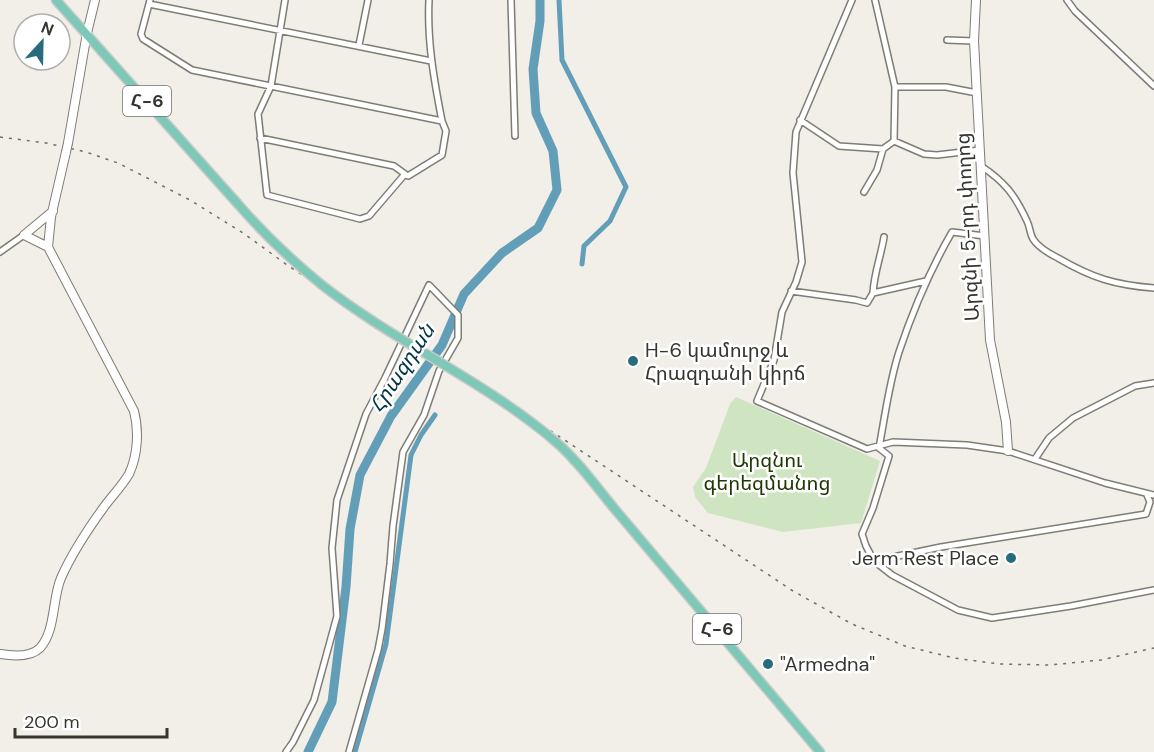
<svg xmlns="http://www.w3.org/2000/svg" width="1154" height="752" font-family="'DM Sans','Noto Sans Armenian',sans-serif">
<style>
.green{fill:#cfe4c1}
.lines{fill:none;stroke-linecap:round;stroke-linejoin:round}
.canal{stroke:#639eb9;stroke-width:5}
.river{stroke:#639eb9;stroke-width:9}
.street-casing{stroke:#7e7c75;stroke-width:8}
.secondary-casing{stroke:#7e7c75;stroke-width:10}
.primary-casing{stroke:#cacac9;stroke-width:11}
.street{stroke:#fff;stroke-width:5}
.secondary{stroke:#fff;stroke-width:8}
.primary{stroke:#7ec8b8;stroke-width:8}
.rail{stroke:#6f6e69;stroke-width:1.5;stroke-dasharray:3 6;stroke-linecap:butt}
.secondary-bridge-casing{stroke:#7e7c75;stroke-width:10;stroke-linecap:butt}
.primary-bridge-casing{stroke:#cacac9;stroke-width:11;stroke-linecap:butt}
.secondary-bridge{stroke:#fff;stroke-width:8}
.primary-bridge{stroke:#7ec8b8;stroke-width:8}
.poi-dot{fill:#276c7c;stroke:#fff;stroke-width:2}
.labels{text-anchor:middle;stroke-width:5;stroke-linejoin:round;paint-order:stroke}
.shield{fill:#fff;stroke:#72726f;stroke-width:1.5}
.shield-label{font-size:18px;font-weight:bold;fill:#353531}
.street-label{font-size:20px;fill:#353531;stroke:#fff}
.poi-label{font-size:20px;fill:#353531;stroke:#fff;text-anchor:start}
.park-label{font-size:20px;fill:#203904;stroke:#fff}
.water-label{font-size:21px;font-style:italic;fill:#003447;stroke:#fff}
</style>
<rect width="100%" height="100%" fill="#f1efe7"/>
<path class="green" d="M736 397 880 461 861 523 783 532 708 513 695 497 693 487 706 468 730 404Z"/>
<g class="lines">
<path class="canal" d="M559 0 562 60 626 187 610 221 584 246 582 264
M355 752 386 644 411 455 421 435 435 415"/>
<path class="river" d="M308 752 332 702 346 587 350 529 360 475 391 416 442 345 464 294 502 253 538 228 557 190 553 151 536 113 533 69 540 21V0"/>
<defs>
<path id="street" d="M150 0 149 4 431 61
M285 0 271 86 258 114 267 195 360 219 369 216 405 174 408 176 442 155 446 131 442 121
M511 0 515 136
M852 0 796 132 793 173 802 262 796 282 782 312 774 360 757 401 867 449 893 442 967 445 1008 451 1105 483 1154 495
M1067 0 1075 11 1154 86
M149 4 141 34 143 39 192 70 442 121C434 80 427 41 429 0
M947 40 974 41
M359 45 368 0
M895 87H946L977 93
M800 120 839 146 883 149 894 141 895 87 875 0
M260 138 394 166 405 174
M894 141 924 154 937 155 980 150
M981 166C1005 182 1015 195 1027 221 1030 227 1030 234 1033 239 1038 247 1050 254 1058 258 1092 278 1115 285 1154 288
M864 192 877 170 883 149
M0 252 24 235
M791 291 856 300 867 303 873 293 926 281
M873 293C874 273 881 256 884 237
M879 448 889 456 873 508 862 534 866 546 874 561 892 575 958 610 992 618 1071 606 1154 590
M879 448C885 416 889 383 899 352 913 310 930 270 952 232L985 236
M1035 459 1049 438 1073 418 1135 386 1154 383
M874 561 941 547 1146 514 1150 502 1147 495
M286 752 293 742 314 700 337 616 332 548 337 500 366 414 385 378 429 285 458 315V338L439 371 424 415 403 452 393 526 390 564 382 629 378 650 349 752"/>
<path id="secondary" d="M976 0 974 41 990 340 1006 422 1008 451
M68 143 87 33 95 0
M48 247 24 235 53 211
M0 654C12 656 30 658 40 648 56 630 52 599 61 578 72 553 88 529 104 507 112 496 122 486 129 474 138 455 139 430 134 411L48 247 51 217 66 152"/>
<path id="primary" d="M56 0 237 203
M613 507 820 752"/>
</defs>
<use href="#street" class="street-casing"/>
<use href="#secondary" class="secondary-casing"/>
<use href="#primary" class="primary-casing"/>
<use href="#street" class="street"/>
<use href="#secondary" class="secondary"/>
<use href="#primary" class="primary"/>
<path class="rail" d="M0 137 46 143 86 152 118 163 190 200 243 233 290 267 557 435 793 591 852 624 905 646 954 658 999 664 1050 665 1101 660 1154 648"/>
<defs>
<path id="secondary-bridge" d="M66 152 68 143"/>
<path id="primary-bridge" d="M237 203C263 233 291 260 322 285 396 343 485 381 556 442 578 461 595 485 613 507"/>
</defs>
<use href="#secondary-bridge" class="secondary-bridge-casing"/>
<use href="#primary-bridge" class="primary-bridge-casing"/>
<use href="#secondary-bridge" class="secondary-bridge"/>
<use href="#primary-bridge" class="primary-bridge"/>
</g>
<g class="poi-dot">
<circle cx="633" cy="361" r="6"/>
<circle cx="1011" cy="558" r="6"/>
<circle cx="768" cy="664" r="6"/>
</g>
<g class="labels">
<g class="shield">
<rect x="123" y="86" width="48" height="30" rx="4.5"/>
<rect x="693" y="614" width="48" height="30" rx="4.5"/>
</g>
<g class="shield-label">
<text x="147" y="107">Հ-6</text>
<text x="717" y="635">Հ-6</text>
</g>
<g class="street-label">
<text transform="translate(967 227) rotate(-93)" y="7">Արզնի 5-րդ փողոց</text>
</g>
<g class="poi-label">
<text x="645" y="357">H-6 կամուրջ և<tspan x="645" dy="23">Հրազդանի կիրճ</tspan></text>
<text x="999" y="565" text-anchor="end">Jerm Rest Place</text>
<text x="780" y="671">"Armedna"</text>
</g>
<g class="park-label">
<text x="767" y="467">Արզնու<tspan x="767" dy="23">գերեզմանոց</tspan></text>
</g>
<g class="water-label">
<text transform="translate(402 368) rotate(-57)" y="7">Հրազդան</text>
</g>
</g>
<g transform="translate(42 42) rotate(22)"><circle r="28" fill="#ffffff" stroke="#aeaead" stroke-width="1.5"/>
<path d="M0-4.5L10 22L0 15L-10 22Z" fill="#276c7c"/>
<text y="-9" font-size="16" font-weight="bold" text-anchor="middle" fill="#353531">N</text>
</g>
<path d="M15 728v9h152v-9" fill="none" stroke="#353531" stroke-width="3"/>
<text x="24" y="728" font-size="18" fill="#353531" stroke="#ffffff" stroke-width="4.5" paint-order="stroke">200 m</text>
</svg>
